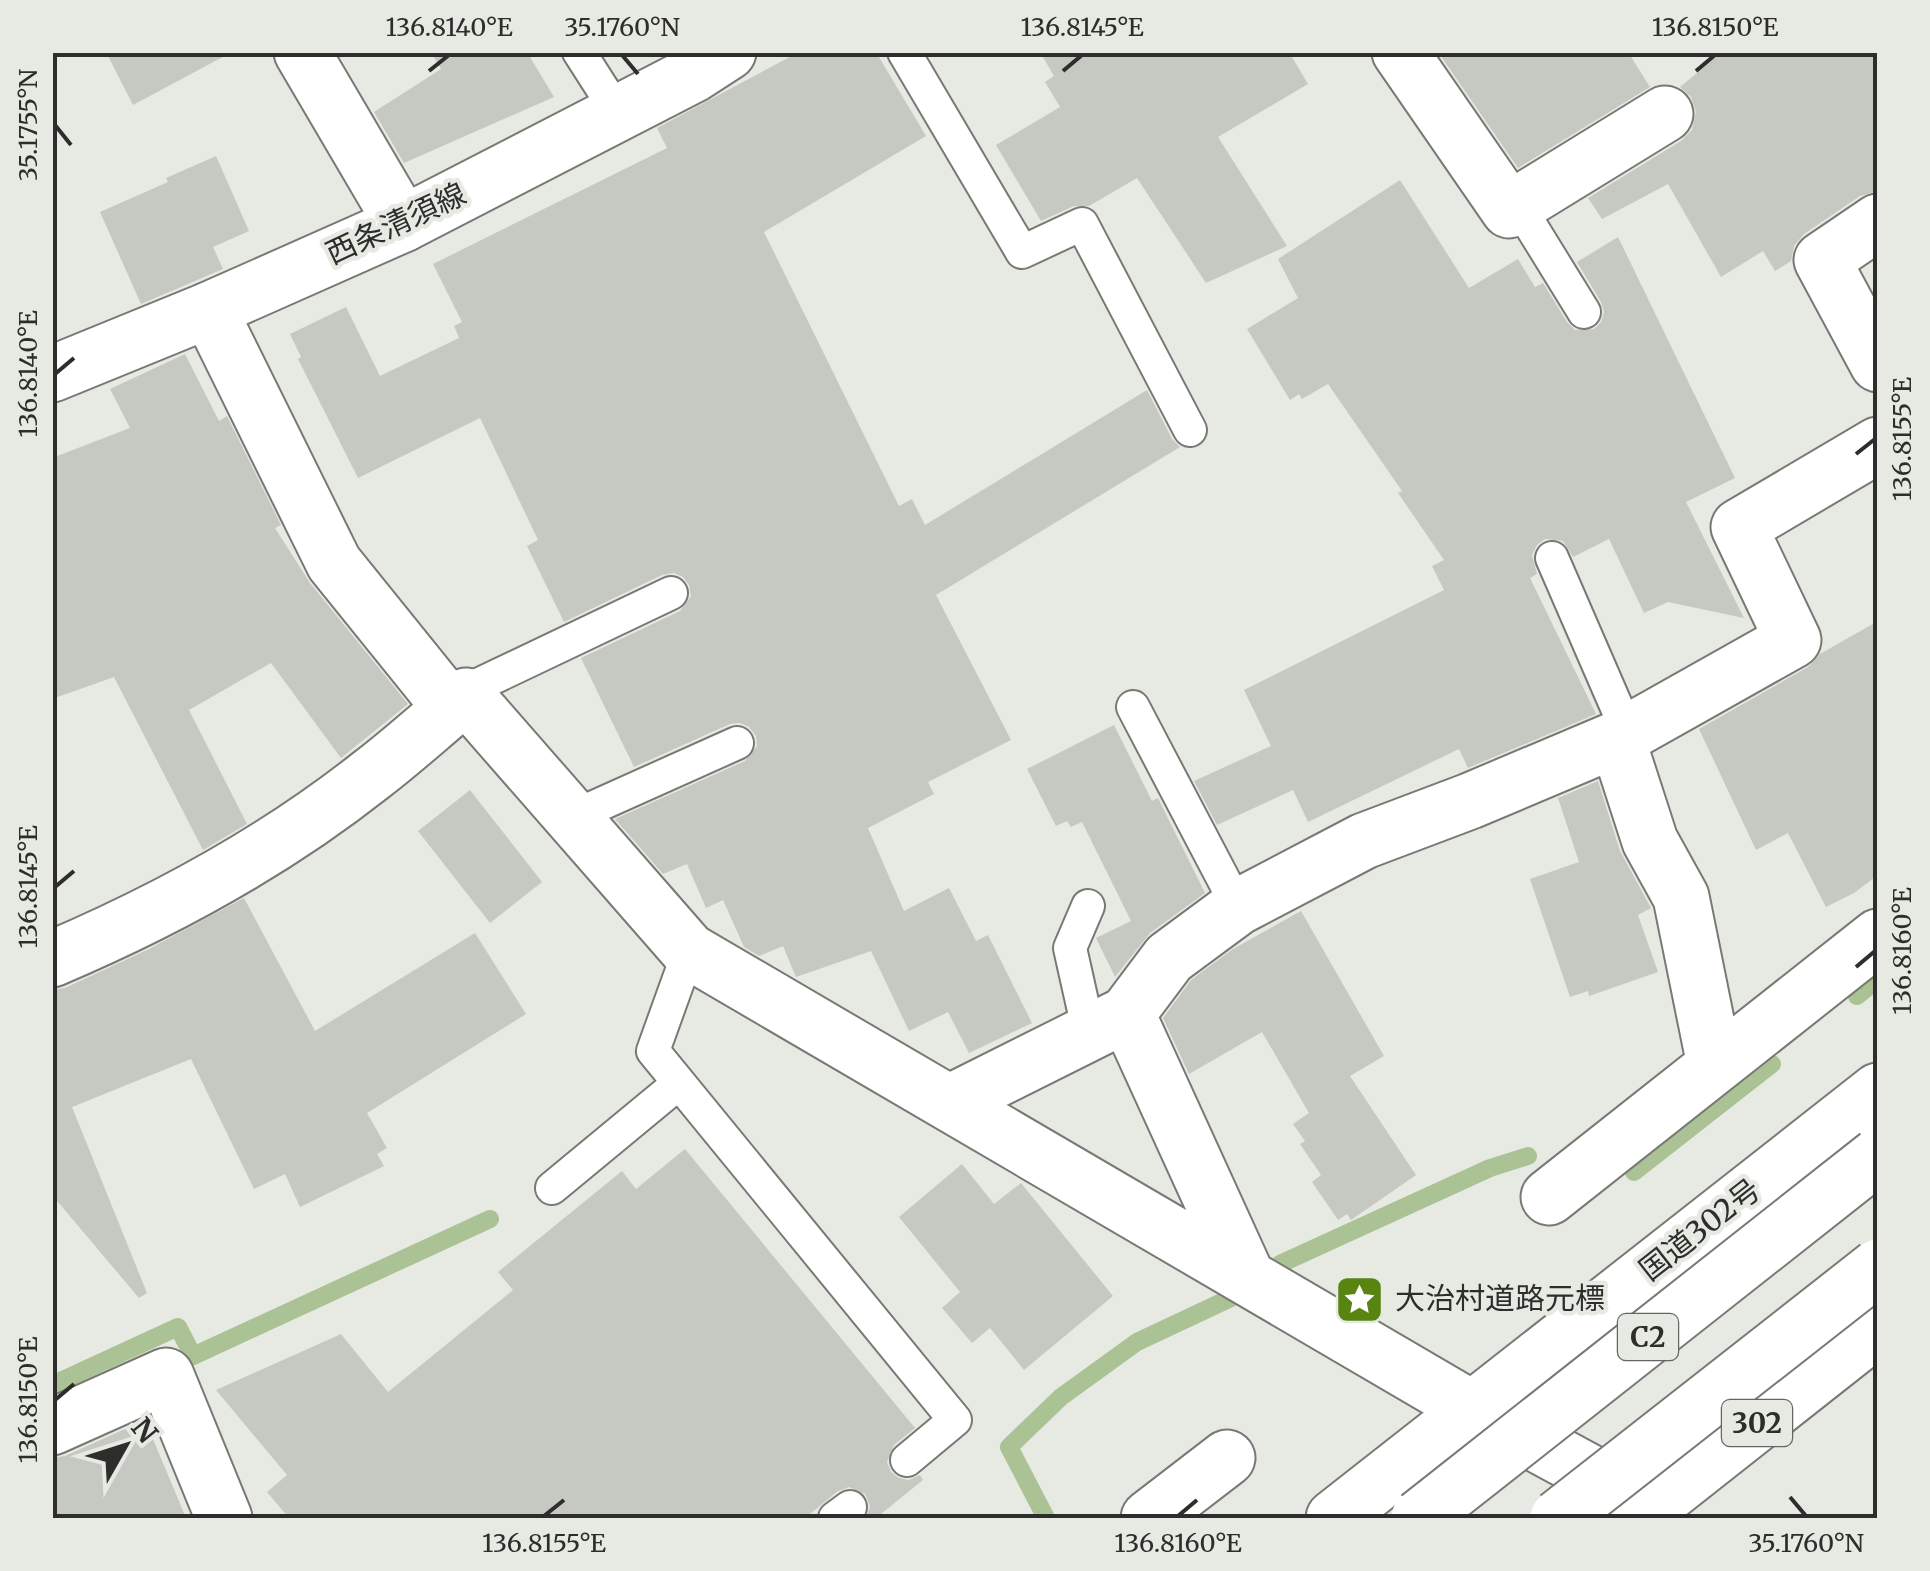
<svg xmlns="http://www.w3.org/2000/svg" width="1930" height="1571" font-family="Merriweather,'Noto Sans JP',serif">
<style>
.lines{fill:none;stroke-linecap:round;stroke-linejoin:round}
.stream{stroke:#abc295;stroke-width:18}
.building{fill:#c5c9c2}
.service-casing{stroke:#777a74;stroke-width:36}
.minor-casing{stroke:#777a74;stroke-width:59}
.secondary-casing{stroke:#777a74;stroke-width:59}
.trunk-casing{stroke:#777a74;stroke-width:59}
.service{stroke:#fff;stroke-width:32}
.minor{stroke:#fff;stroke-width:55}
.secondary{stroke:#fff;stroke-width:55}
.trunk{stroke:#fff;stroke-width:55}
.motorway-bridge-casing{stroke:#777a74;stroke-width:59;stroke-linecap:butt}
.motorway-bridge{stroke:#fff;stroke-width:55}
.ticks{fill:none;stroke:#2d2e2c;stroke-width:4}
.labels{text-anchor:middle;stroke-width:9;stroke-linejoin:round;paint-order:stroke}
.shield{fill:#e6eae3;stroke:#646663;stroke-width:2.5}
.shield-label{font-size:28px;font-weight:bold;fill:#2d2e2c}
.street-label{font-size:30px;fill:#2d2e2c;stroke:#e6eae3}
.poi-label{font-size:30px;fill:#2d2e2c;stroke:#e6eae3;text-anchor:start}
.neatline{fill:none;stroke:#2d2e2c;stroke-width:4}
.ticks-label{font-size:25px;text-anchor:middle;fill:#2d2e2c}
</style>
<rect width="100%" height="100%" fill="#e6eae3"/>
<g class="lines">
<path class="stream" d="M1857 996 1878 979
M1634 1172 1772 1064
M1280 1264 1490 1168 1528 1156
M52 1385 178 1327 193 1356 490 1219
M1046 1518 1009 1447 1061 1397 1137 1342 1235 1296"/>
</g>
<path class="building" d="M106 52H232L133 105Z
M431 52H527L554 97 404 163 374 112 441 69Z
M799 52H876L926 136 764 232 899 506 912 499 925 525 1147 390 1172 439 1180 447 936 595 1011 740 928 782 934 794 868 828 904 911 949 888 976 941 988 935 1032 1023 969 1053 948 1012 909 1031 871 951 796 977 783 946 759 956 744 947 723 900 706 908 687 864 663 874 615 819 745 761 757 746 756 736 749 727 740 723 730 724 634 767 581 658 680 611 691 596 689 585 683 577 674 573 662 575 564 622 527 546 538 540 480 418 358 478 298 359 301 357 290 334 346 307 380 376 459 338 454 326 462 322 433 264 667 148 657 128Z
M1040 52H1289L1308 84 1218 137 1287 246 1206 283 1137 178 1089 206H1074L1041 221 996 145 1060 107 1045 82 1054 76Z
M1438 52H1628L1650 87 1518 168Z
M1722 52H1878V191L1860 196 1804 234 1794 246 1791 261 1775 271 1763 251 1721 277 1668 184 1602 219 1588 198 1681 141 1692 130 1696 112 1691 97 1680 87Z
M216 156 249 231 213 247 223 269 141 304 100 212 168 182 166 178Z
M1400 180 1469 288 1518 259 1535 287 1543 283 1567 322 1575 330 1594 329 1601 322 1604 312 1601 302 1577 262 1618 237 1735 478 1686 502 1744 618 1668 602 1644 613 1609 539 1573 557 1563 541 1545 539 1537 545 1532 555 1537 574 1530 578 1596 714 1468 768 1459 749 1308 822 1293 790 1217 825 1194 781 1271 746 1244 690 1444 590 1432 566 1444 560 1398 493 1402 491 1328 384 1302 399 1299 394 1290 400 1247 329 1298 298 1278 259Z
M185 354 219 421 227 416 281 525 275 528 310 583 408 704 341 758 271 663 189 710 247 824 203 850 114 677 52 699V458L130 428 110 389Z
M1878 621V875L1854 893 1826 907 1788 833 1756 850 1699 729 1808 667 1820 654Z
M1114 725 1152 801 1158 798 1205 893 1150 933 1115 977 1096 938 1131 921 1082 822 1071 827 1067 821 1056 826 1027 769Z
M1598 781 1620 851 1651 908 1638 915 1658 972 1589 996 1588 991 1570 997 1530 879 1579 862 1558 798Z
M470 790 542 882 490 923 418 831Z
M244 898 315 1031 475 933 526 1014 367 1113 387 1148 377 1154 384 1166 300 1207 285 1174 254 1189 191 1059 72 1107 147 1293 139 1298 52 1195V990L65 988 149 949Z
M1301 911 1384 1056 1350 1076 1416 1175 1351 1220 1347 1214 1338 1220 1312 1182 1321 1175 1300 1144 1305 1141 1293 1124 1309 1113 1262 1032 1189 1074 1163 1018 1191 980 1233 949Z
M685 1149 915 1428 894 1445 887 1462 891 1472 899 1478 909 1480 920 1475 923 1480 876 1518H866L870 1506 865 1494 849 1487 838 1491 805 1518H289L267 1492 287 1475 216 1390 341 1334 388 1392 513 1290 498 1272 622 1171 636 1189Z
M962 1164 994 1204 1021 1183 1113 1296 1024 1370 990 1328 972 1343 942 1308 960 1292 899 1217Z
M145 1420 186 1518H52V1458L65 1456Z"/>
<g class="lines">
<defs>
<path id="service" d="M579 52 618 113
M904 52 1022 252 1082 224 1190 430
M1518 205 1584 312
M1552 558 1628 733
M466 696 480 684 671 593
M1133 707 1238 907
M572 817 737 743
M1088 906 1070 948 1089 1033
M689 951 653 1051 955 1420 907 1460
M552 1188 679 1083
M835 1518 850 1507"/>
<path id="minor" d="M302 52 403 224
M1400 52 1509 210 1665 114
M1878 222 1822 260 1878 364
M209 310 334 563 451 708
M1617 739 1650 841 1681 897 1715 1065
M52 959C165 911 275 851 371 775 404 750 434 722 466 696L689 951 1472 1409 1646 1503
M949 1103 1127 1014
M1549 1197 1878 937
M1247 1277 1127 1014 1169 958 1238 907 1364 841 1470 801 1617 739 1793 640 1739 527 1878 445
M52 1427 166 1376 224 1518
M1149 1518 1227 1458"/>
<path id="secondary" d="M52 374 209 310 403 224 694 74 728 52"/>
<path id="trunk" d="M1334 1518 1878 1091
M1637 1518 1878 1328"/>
</defs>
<use href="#service" class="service-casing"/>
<use href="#minor" class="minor-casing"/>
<use href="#secondary" class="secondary-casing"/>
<use href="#trunk" class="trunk-casing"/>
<use href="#service" class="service"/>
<use href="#minor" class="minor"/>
<use href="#secondary" class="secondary"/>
<use href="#trunk" class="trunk"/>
<defs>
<path id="motorway-bridge" d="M1419 1518 1878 1156
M1558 1518 1878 1267"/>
</defs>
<use href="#motorway-bridge" class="motorway-bridge-casing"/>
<use href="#motorway-bridge" class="motorway-bridge"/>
</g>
<path class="ticks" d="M622 55 638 74M429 71 449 55M1063 71 1082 55M1696 71 1715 55M55 125 71 145M55 374 74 358M1856 454 1875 439M55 887 74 871M1856 967 1875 951M55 1400 74 1384M1790 1497 1806 1516M544 1516 564 1500M1178 1516 1197 1500"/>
<defs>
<symbol id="sight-square" viewBox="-11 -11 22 22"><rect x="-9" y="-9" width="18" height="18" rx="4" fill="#588412" stroke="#e6eae3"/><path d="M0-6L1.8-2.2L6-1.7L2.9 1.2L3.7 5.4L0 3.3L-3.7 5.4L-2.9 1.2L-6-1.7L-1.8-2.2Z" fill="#fff"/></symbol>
</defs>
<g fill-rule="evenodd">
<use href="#sight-square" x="1332" y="1272" width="55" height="55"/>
</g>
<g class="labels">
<g class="shield">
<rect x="1618" y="1314" width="60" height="46" rx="8"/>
<rect x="1722" y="1400" width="70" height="46" rx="8"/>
</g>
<g class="shield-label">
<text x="1648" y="1347">C2</text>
<text x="1757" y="1433">302</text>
</g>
<g class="street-label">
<text transform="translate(396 224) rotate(-25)" y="10">西条清須線</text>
<text transform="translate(1700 1230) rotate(-38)" y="10">国道302号</text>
</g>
<g class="poi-label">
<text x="1395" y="1309">大治村道路元標</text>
</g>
</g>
<rect width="1930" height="1571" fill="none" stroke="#e6eae3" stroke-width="110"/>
<g transform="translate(125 1446) rotate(51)" stroke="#e6eae3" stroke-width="8" paint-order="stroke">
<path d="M0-8L18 38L0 25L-18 38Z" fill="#2d2e2c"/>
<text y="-15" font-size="28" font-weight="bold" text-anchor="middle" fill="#2d2e2c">N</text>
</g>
<rect x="55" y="55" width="1820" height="1461" class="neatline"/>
<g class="ticks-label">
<text x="449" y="36">136.8140°E</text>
<text x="622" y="36">35.1760°N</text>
<text x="1082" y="36">136.8145°E</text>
<text x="1715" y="36">136.8150°E</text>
<text transform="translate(28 125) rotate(-90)" y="9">35.1755°N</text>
<text transform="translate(28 374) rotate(-90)" y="9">136.8140°E</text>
<text transform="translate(1902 439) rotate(-90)" y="9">136.8155°E</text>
<text transform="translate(28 887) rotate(-90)" y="9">136.8145°E</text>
<text transform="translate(1902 951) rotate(-90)" y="9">136.8160°E</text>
<text transform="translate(28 1400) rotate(-90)" y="9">136.8150°E</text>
<text x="544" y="1552">136.8155°E</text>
<text x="1178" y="1552">136.8160°E</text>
<text x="1806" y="1552">35.1760°N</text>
</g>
</svg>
